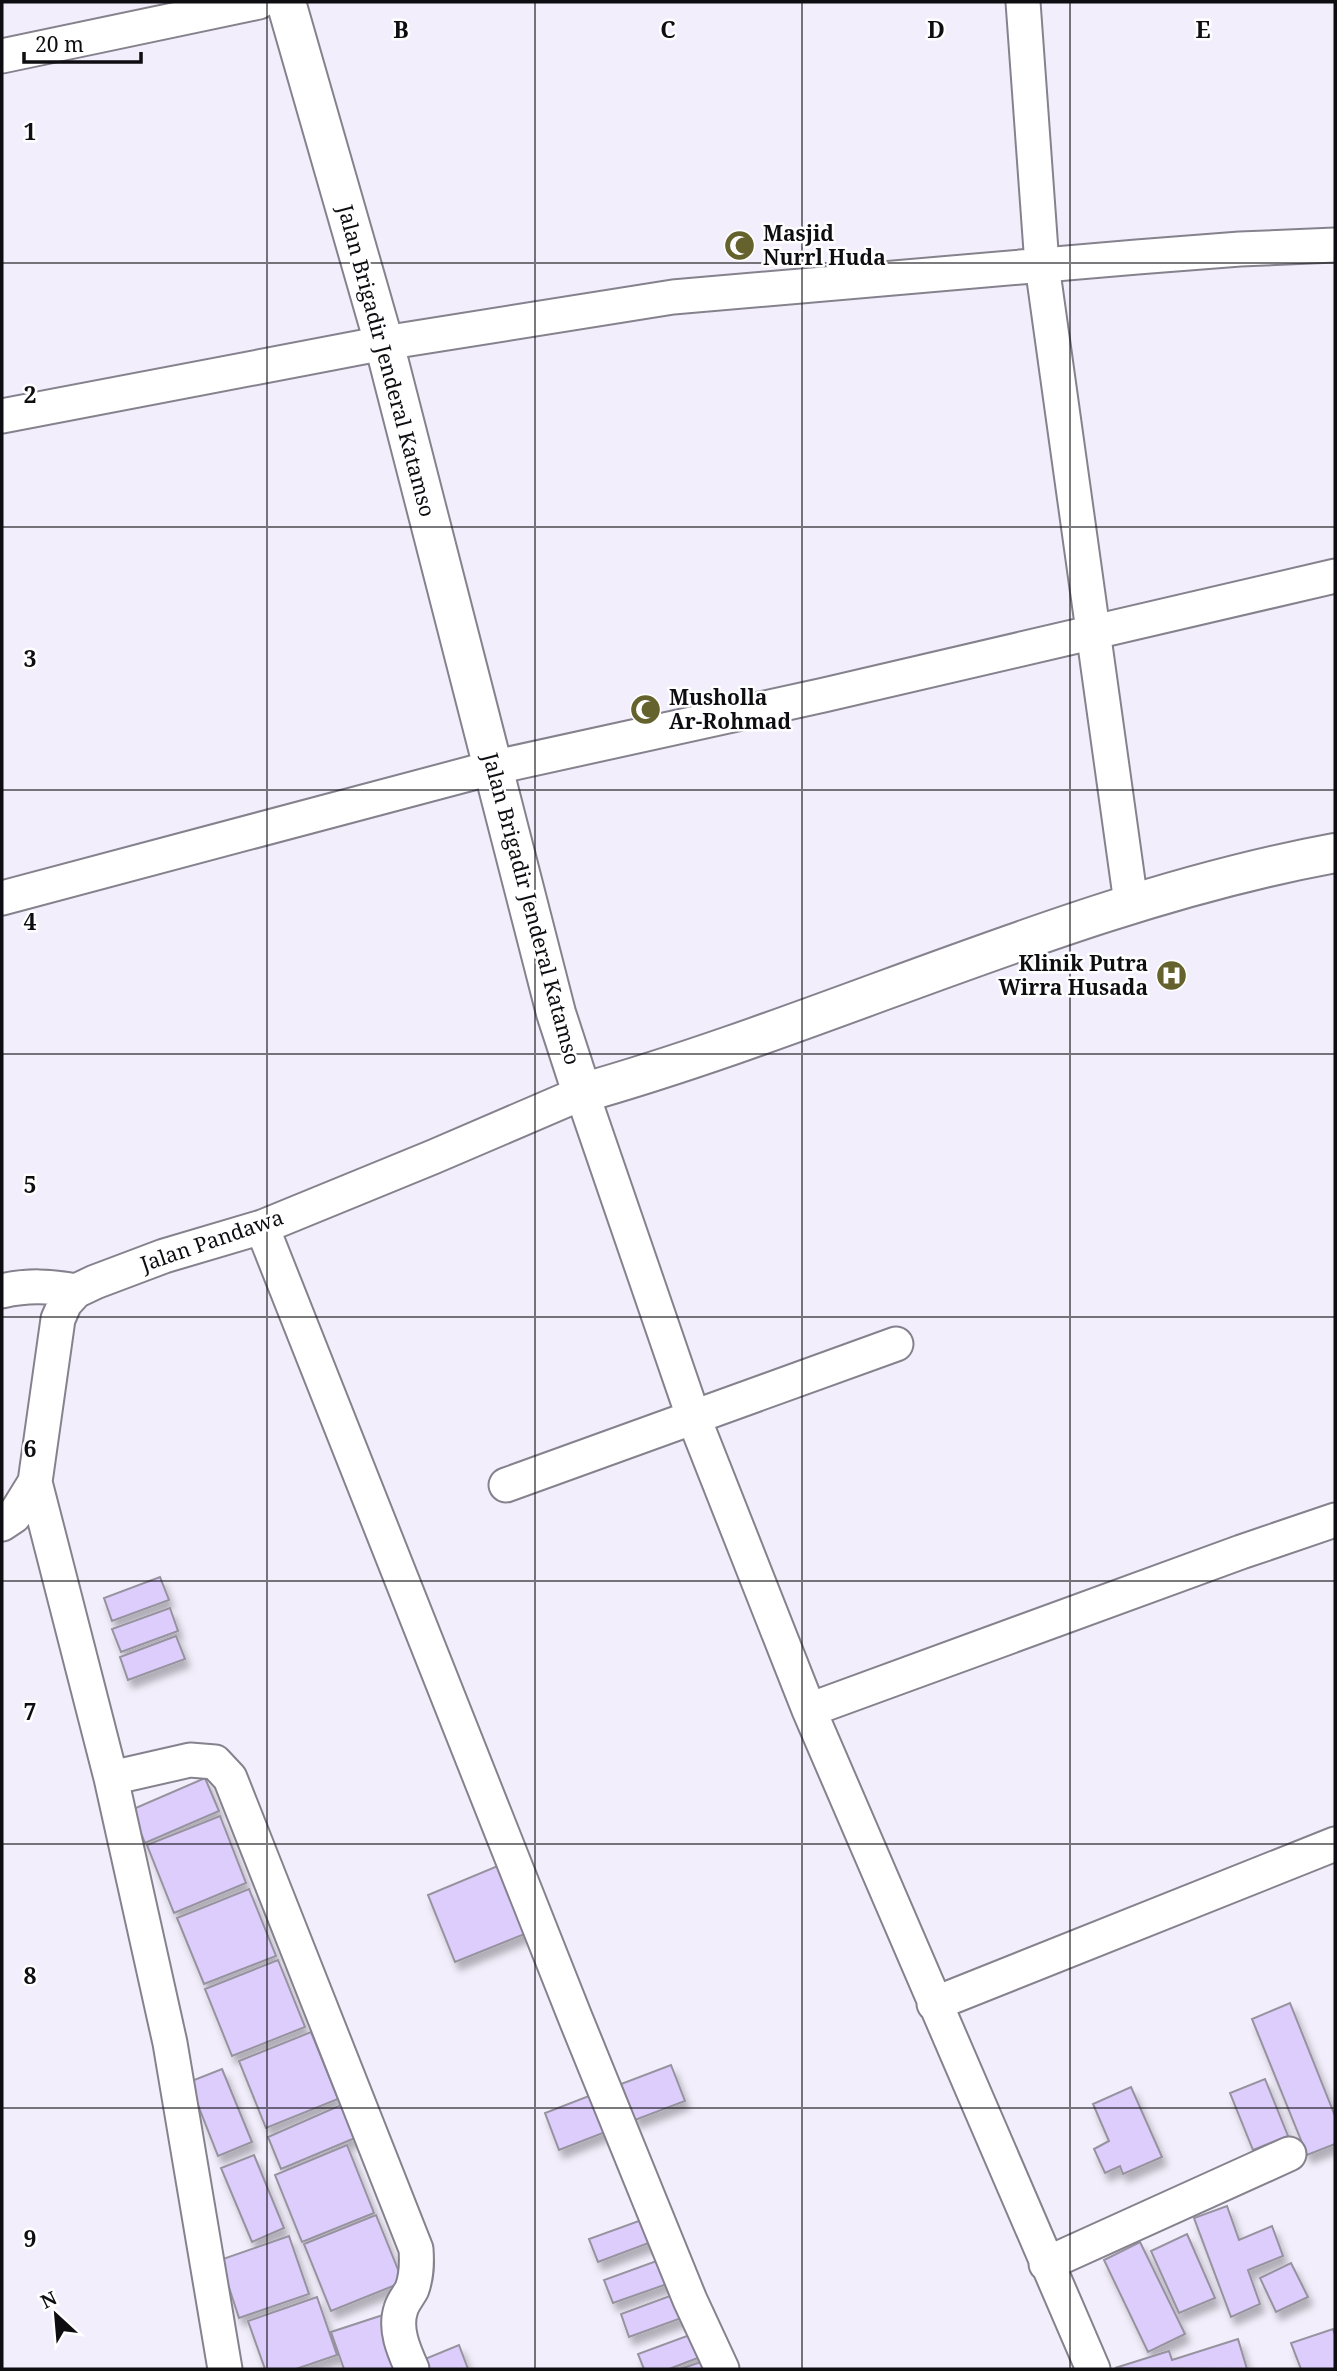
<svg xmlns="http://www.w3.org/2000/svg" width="1337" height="2371" font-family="'Noto Serif',serif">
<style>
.building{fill:#dccdfc;stroke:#96929e;stroke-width:2;filter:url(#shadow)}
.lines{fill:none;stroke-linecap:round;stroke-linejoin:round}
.street-casing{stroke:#85828d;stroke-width:37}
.secondary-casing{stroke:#85828d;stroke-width:42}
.street{stroke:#fff;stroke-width:33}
.secondary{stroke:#fff;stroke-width:38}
.grid{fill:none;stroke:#0e0d11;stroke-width:2;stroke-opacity:0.55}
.labels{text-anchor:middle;stroke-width:5;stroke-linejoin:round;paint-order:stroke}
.poi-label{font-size:21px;font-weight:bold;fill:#0e0d11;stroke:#fff;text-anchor:start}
.street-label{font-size:21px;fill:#0e0d11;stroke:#fff}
.grid-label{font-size:23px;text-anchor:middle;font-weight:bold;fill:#0e0d11;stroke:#fff;stroke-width:5;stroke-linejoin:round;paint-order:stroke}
</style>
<defs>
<filter id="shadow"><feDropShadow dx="4.5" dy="8" stdDeviation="3.5" flood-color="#0004"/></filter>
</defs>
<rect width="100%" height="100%" fill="#f2eefb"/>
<path class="building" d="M160 1577 169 1600 112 1621 104 1598Z
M170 1608 178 1631 121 1652 112 1629Z
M176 1636 185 1659 128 1680 120 1657Z
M205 1778 219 1811 145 1843 131 1810Z
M220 1816 246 1883 174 1913 147 1845Z
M500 1865 527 1933 455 1962 428 1895Z
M249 1889 276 1956 204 1984 177 1918Z
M278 1960 305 2027 232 2056 205 1989Z
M1290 2003 1335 2116V2144L1307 2155 1252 2019Z
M311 2032 338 2099 266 2128 239 2061Z
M671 2065 685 2101 635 2120 621 2084Z
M222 2069 252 2142 218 2156 189 2082Z
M1265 2079 1288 2136 1253 2150 1230 2093Z
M1131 2087 1162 2157 1123 2174 1120 2166 1105 2173 1094 2149 1109 2141 1093 2104Z
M594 2094 608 2131 559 2150 545 2113Z
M341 2105 355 2138 281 2169 268 2137Z
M347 2145 374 2213 302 2242 275 2175Z
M254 2155 284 2228 252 2242 221 2168Z
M1227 2206 1239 2240 1272 2226 1283 2256 1248 2270 1260 2304 1231 2317 1194 2218Z
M376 2215 403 2282 331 2311 304 2244Z
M647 2218 654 2241 598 2262 589 2239Z
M1187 2234 1215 2298 1179 2313 1151 2251Z
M289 2236 309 2294 239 2318 220 2260Z
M1140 2242 1185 2334 1148 2352 1104 2260Z
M662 2259 670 2283 613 2303 604 2280Z
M1291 2263 1308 2297 1276 2312 1260 2278Z
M678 2293 687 2316 629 2337 621 2314Z
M317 2297 337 2355 296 2369H265L248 2321Z
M389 2313 409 2369H344L331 2332Z
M1333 2329 1335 2335V2369H1301L1291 2343Z
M695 2333 703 2356 669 2369H644L638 2354Z
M1238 2339 1247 2369 1115 2368 1169 2351 1172 2360Z
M459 2345 468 2369H429L425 2359Z
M707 2360 711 2369H680Z"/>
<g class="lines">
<defs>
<path id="street" d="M1023 2 1042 265 1131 903
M2 56 259 2
M2 416 384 343 673 297 1137 257 1240 249 1335 245
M2 898 491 768 824 695 1335 576
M262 1227 575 2017 690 2300 722 2369
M2 1291C28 1285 50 1286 76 1291
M35 1482 111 1778 170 2043 225 2369
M506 1485 896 1344
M2 1524 14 1516 35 1482 58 1319 65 1303 76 1291 95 1282 164 1256 262 1227 433 1157 582 1093 693 1416 809 1710 1093 2369
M809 1710 1241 1552 1335 1520
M111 1778 190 1760 215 1762 230 1778 416 2249C417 2263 417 2275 412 2289 409 2295 403 2302 401 2309 394 2329 404 2351 412 2369
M934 2004 1335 1844
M1046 2264 1289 2154"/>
<path id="secondary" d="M286 2 384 343 556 1013 582 1093C835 1021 1075 901 1335 853"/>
</defs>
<use href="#street" class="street-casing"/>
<use href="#secondary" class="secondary-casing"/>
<use href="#street" class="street"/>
<use href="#secondary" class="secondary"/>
</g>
<path class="grid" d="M267 2V2369M535 2V2369M802 2V2369M1070 2V2369M2 263H1335M2 527H1335M2 790H1335M2 1054H1335M2 1317H1335M2 1581H1335M2 1844H1335M2 2108H1335"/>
<defs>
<symbol id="mosque-disc" viewBox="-11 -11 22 22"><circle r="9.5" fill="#65622e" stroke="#fff"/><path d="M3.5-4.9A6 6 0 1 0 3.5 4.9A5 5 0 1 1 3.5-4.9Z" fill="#fff"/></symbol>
<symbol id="hospital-disc" viewBox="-11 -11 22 22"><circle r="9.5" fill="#65622e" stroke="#fff"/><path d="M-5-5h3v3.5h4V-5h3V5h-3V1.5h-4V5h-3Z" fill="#fff"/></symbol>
</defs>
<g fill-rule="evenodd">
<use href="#mosque-disc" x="722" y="228" width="35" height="35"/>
<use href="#mosque-disc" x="628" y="692" width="35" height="35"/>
<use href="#hospital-disc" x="1154" y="958" width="35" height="35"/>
</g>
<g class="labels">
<g class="poi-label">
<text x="763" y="241">Masjid<tspan x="763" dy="24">Nurrl Huda</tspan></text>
<text x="669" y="705">Musholla<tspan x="669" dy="24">Ar-Rohmad</tspan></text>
<text x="1148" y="971" text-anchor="end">Klinik Putra<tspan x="1148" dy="24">Wirra Husada</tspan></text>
</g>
<g class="street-label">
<text transform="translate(386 361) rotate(75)" y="7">Jalan Brigadir Jenderal Katamso</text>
<text transform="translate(531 909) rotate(75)" y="7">Jalan Brigadir Jenderal Katamso</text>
<text transform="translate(212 1241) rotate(-19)" y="7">Jalan Pandawa</text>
</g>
</g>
<g class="grid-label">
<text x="401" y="38">B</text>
<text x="668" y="38">C</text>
<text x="936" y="38">D</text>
<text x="1203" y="38">E</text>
<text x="30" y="140">1</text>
<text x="30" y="403">2</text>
<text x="30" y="667">3</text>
<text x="30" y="930">4</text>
<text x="30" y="1193">5</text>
<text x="30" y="1457">6</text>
<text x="30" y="1720">7</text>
<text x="30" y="1984">8</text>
<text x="30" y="2247">9</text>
</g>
<rect width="1337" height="2371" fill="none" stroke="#0e0d11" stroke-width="7"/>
<g transform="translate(56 2315) rotate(334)" stroke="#ffffff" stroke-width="5" paint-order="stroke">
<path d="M0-5L12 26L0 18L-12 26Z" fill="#0e0d11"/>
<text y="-10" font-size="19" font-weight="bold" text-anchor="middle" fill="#0e0d11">N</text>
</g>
<path d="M24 52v10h117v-10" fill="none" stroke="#0e0d11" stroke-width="3.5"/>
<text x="35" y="52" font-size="21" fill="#0e0d11" stroke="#ffffff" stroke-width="5" paint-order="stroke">20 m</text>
</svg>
